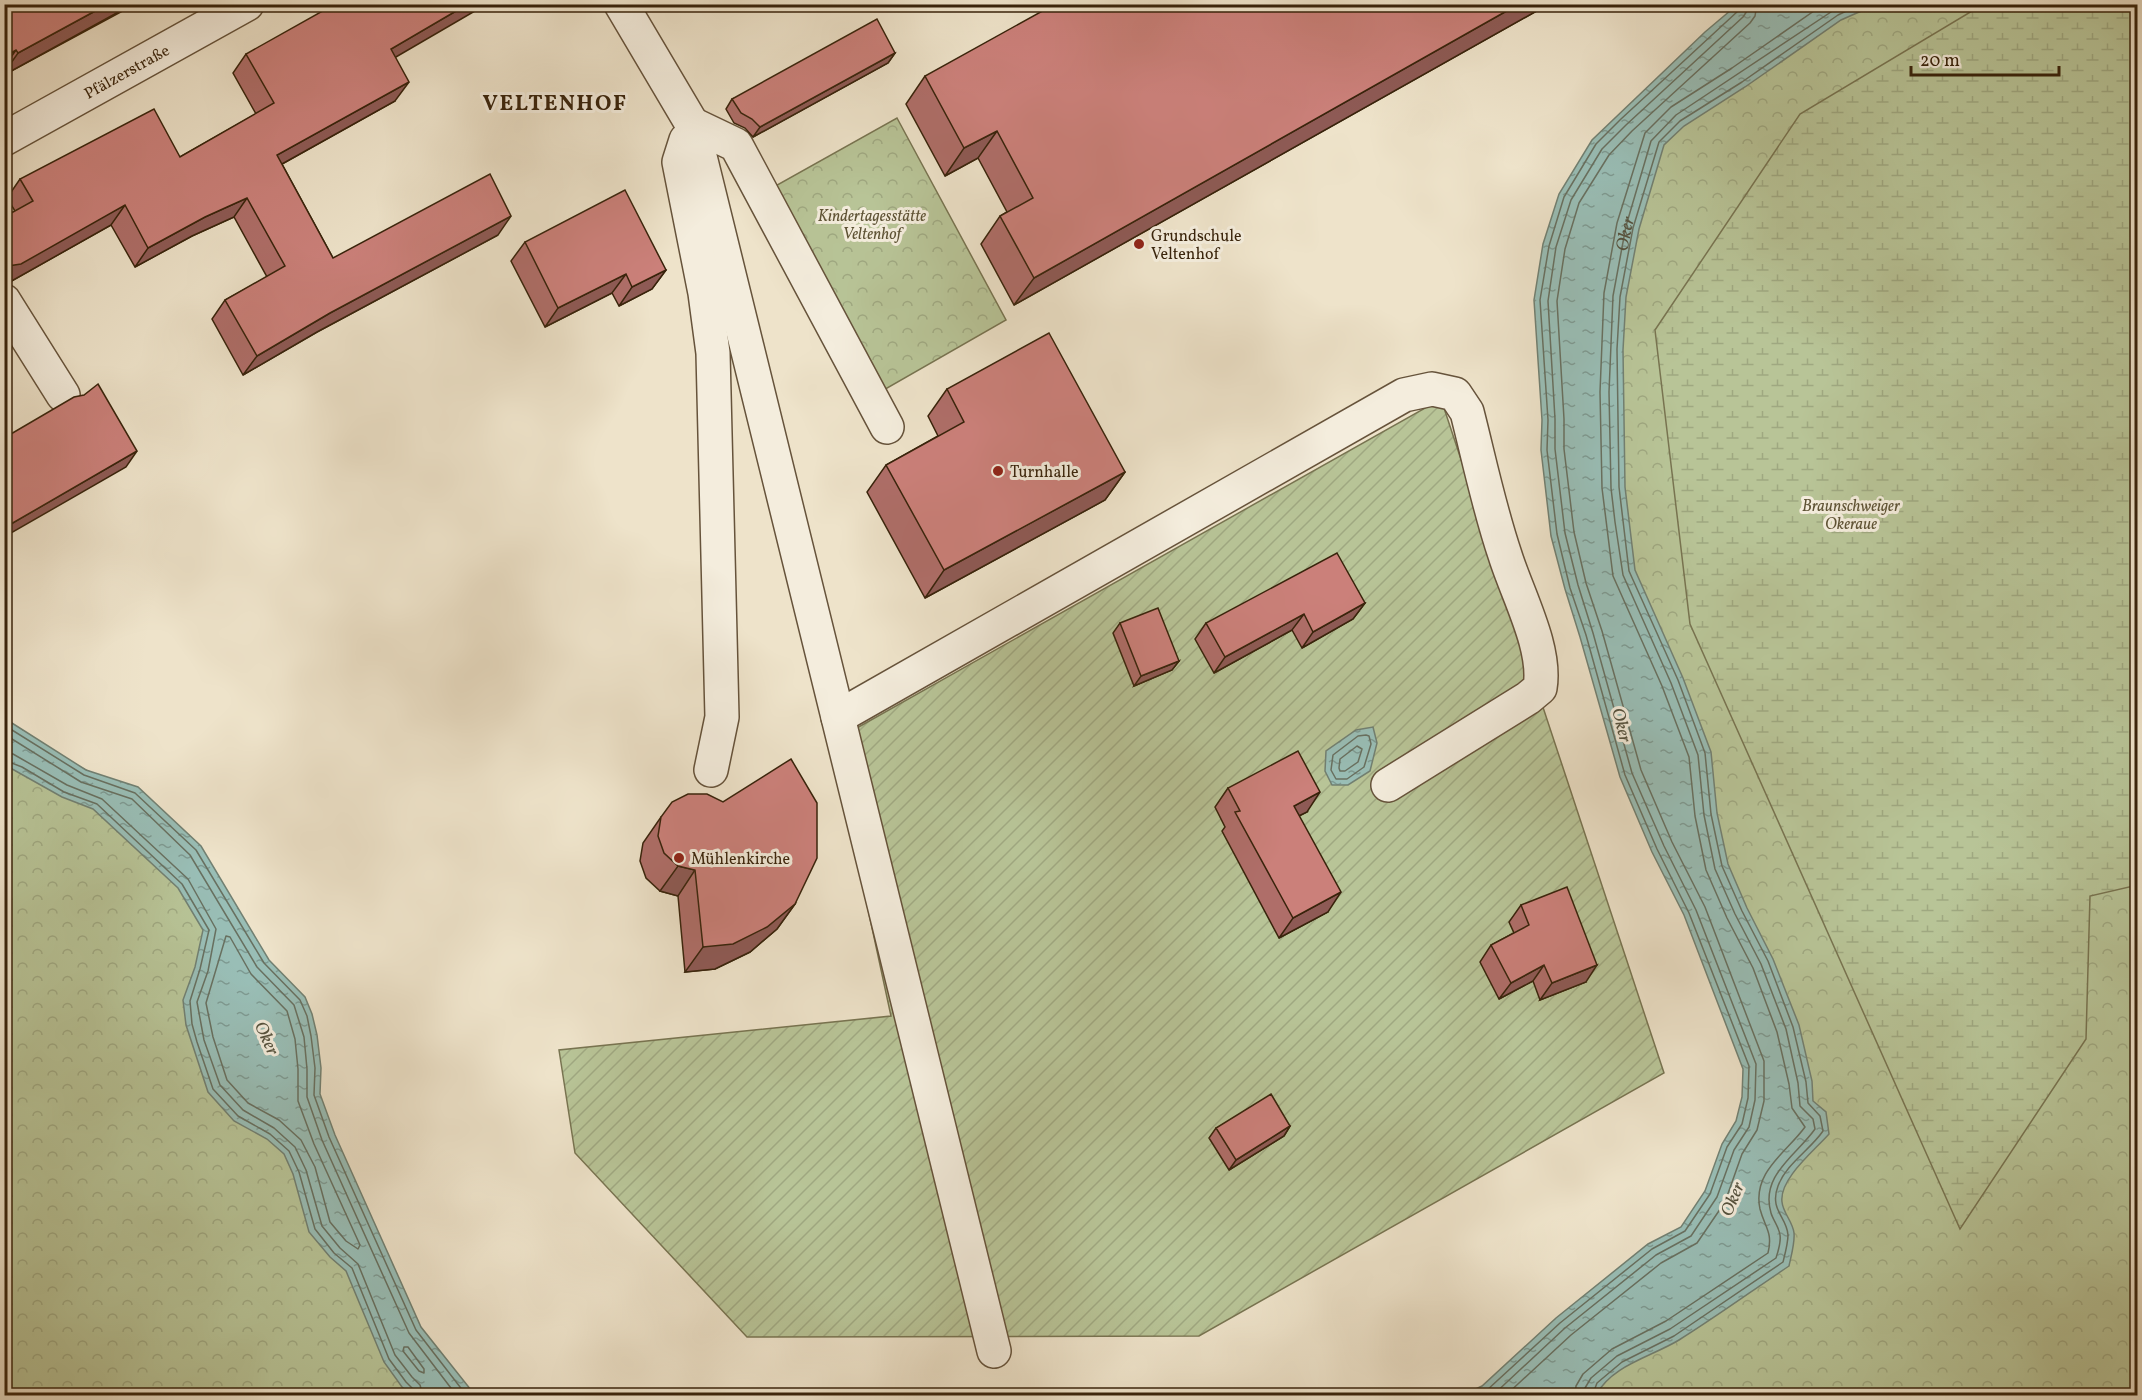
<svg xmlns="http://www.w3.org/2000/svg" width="2142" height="1400" font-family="Vollkorn,serif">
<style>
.forest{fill:url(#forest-crowns);stroke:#787451;stroke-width:1.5}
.wetland{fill:url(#wetland-marsh);stroke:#787451;stroke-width:1.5}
.garden{fill:url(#garden-furrows);stroke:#787451;stroke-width:1.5}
.water{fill:url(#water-ripples);stroke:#728072;stroke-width:1.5}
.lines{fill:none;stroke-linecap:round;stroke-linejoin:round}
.shore{stroke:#687060;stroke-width:1.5}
.minor-casing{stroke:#66533b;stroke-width:36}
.minor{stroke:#f4eddd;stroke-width:33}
.wall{fill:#af6e69;stroke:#38230b;stroke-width:1.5}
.shaded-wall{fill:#8e5a55;stroke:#38230b;stroke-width:1.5}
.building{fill:#cb807a;stroke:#38230b;stroke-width:1.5}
.poi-dot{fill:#8f2418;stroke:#f4eddd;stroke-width:2}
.labels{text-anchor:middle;stroke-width:6;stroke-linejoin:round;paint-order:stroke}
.street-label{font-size:16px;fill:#38230b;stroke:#f4eddd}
.park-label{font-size:16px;font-style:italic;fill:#5e5335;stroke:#f4eddd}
.poi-label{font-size:16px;fill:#38230b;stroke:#f4eddd;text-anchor:start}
.water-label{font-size:18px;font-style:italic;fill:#55523e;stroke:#f4eddd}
.district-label{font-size:22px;font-weight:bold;letter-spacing:1.5px;fill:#38230b;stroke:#f4eddd}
</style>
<defs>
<pattern id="forest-crowns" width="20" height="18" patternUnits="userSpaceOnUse" patternTransform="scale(1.5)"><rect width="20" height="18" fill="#b8c497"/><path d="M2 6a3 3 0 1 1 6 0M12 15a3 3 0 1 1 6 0" fill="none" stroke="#9fa881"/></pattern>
<pattern id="wetland-marsh" width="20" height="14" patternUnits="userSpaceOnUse" patternTransform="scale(1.5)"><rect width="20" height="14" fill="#b8c497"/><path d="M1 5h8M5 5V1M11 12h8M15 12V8" fill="none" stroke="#9fa881"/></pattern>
<pattern id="garden-furrows" width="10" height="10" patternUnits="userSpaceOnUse" patternTransform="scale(1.5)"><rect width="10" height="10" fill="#b8c497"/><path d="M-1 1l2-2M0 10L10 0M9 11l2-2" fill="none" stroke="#9fa881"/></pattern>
<pattern id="water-ripples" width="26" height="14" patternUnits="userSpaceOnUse" patternTransform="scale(1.5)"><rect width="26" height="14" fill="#99beb6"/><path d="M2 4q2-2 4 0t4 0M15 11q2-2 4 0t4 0" fill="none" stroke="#7e9a92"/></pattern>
</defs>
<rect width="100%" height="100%" fill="#eee3ca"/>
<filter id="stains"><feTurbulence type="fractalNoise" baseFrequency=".00333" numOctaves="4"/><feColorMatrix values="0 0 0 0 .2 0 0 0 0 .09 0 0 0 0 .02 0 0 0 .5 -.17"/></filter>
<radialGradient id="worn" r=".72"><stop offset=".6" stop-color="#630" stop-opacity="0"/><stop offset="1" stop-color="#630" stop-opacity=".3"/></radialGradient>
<path class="forest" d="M1809 5H2137V1395L1492 1396 1705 1239 1771 1087 1561 542 1647 136Z
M897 118 1006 320 882 391 770 189Z
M4 729 150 802 411 1332 462 1395H5Z"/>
<path class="wetland" d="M1982 5H2137L2138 885 2090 896 2086 1039 1960 1229 1690 624 1655 330 1800 114Z"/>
<path class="garden" d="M1441 399 1664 1073 1199 1336 747 1337 575 1153 559 1050 891 1016 832 742Z"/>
<path class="water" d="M1737 5H1875L1841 20 1745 87 1684 126 1664 145 1639 229 1626 297 1623 350 1625 487 1635 570 1683 678 1711 752 1717 813 1728 864 1747 908 1773 959 1799 1025 1812 1081 1813 1101 1826 1112 1829 1134C1814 1151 1779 1179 1782 1202 1783 1213 1793 1222 1794 1233 1795 1243 1791 1256 1789 1266 1753 1290 1716 1317 1679 1340 1651 1357 1612 1365 1596 1395H1463L1482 1386 1556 1318 1648 1244 1681 1227 1705 1191 1722 1144 1736 1121 1742 1097 1743 1069 1684 915 1652 852 1620 777 1580 637 1565 589 1551 536 1541 450 1542 420 1534 300 1543 244 1559 194 1592 140 1705 32Z
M4 718 86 770 138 787 201 846 269 960 305 997 312 1014 317 1035 321 1068 320 1094 335 1135 421 1327 475 1395H412L402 1387 384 1362 346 1271 330 1257 309 1232 293 1174 284 1154 267 1139 234 1121 208 1092 186 1025 183 1000 195 967 203 930 178 888 93 809 62 797 5 765Z
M1373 727 1377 743 1370 771 1348 785H1332L1325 771 1326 751 1356 730Z"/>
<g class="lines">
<g class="shore">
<path d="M4 725 84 775 135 793 196 850 264 963 300 1000 307 1016 311 1036 315 1068 314 1095 329 1137 416 1330 467 1396"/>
<path d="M4 734 81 782 132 799 190 855 257 967 294 1005 304 1037 307 1069V1097L322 1140 409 1333 457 1396"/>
<path d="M1366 735 1369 736 1371 744 1364 767 1347 779H1336L1331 770 1333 755 1358 736Z"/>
<path d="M1357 746 1362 749 1358 762 1345 771H1340L1339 768 1340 759Z"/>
<path d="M4 753 13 754 67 785 102 799 188 879 216 929 208 971 197 1002 204 1040 220 1085 243 1110 274 1128 295 1147 306 1170 322 1226 340 1248 358 1264 395 1355 412 1377 420 1385 423 1396"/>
<path d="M4 760 22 767 64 792 97 804 182 884 209 930 200 969 190 1001 192 1024 197 1042 213 1089 238 1116 270 1134 289 1151 299 1172 315 1229 334 1253 352 1268 389 1359 406 1382 414 1390 415 1396"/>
<path d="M226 936 230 937 251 974 287 1011 295 1039 298 1069V1101L314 1144 360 1245 358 1249 346 1241 330 1222 315 1167 301 1140 279 1120 248 1103 227 1080 213 1037 206 1003Z"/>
<path d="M404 1347H408L424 1369V1373L419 1371 403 1351Z"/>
<path d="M1477 1396 1486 1391 1560 1323 1652 1249 1685 1231 1710 1194 1727 1147 1742 1124 1748 1098 1749 1066 1689 913 1657 849 1625 775 1586 635 1570 588 1557 534 1547 450 1548 420 1540 300 1549 246 1564 197 1596 144 1621 119 1738 11 1740 4"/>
<path d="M1492 1396 1565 1328 1656 1255 1691 1236 1717 1197 1734 1150 1749 1127 1755 1100 1756 1064 1696 910 1664 846 1632 773 1593 633 1578 585 1565 533 1555 449V419L1548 301 1556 247 1571 200 1602 149 1626 125 1743 17 1747 11 1748 4"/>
<path d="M1505 1396 1571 1335 1661 1263 1697 1243 1725 1202 1742 1154 1757 1130 1764 1101V1061L1705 907 1672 842 1641 770 1602 631 1586 583 1574 532 1564 449V419L1557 301 1565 249 1579 203 1609 155 1632 131 1750 23 1755 16 1757 4"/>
<path d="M1575 1396 1576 1386 1583 1374 1612 1349 1666 1321 1768 1253C1773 1232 1765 1228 1760 1209 1752 1172 1787 1152 1805 1127L1792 1108 1789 1084 1777 1032 1753 968 1727 918 1706 870 1695 816 1689 757 1662 686 1613 576 1602 488 1600 392 1604 293 1617 223 1645 133 1671 107 1732 68 1824 4"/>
<path id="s1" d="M1584 1396 1585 1388 1591 1378 1617 1356 1670 1329 1776 1258C1778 1252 1781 1241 1780 1235 1779 1227 1773 1220 1771 1213 1760 1175 1796 1156 1815 1129L1813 1119 1800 1106 1798 1083 1786 1029 1761 964 1735 914 1715 869 1704 815 1698 755 1671 683 1623 575 1615 522 1611 488 1609 392 1613 296 1626 226 1651 141 1676 115 1843 4"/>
<path d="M1592 1396 1597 1383 1622 1362 1674 1336 1783 1262C1785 1254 1788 1243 1788 1235 1787 1217 1769 1210 1778 1186 1786 1164 1810 1150 1823 1131L1820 1116 1808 1103 1806 1082 1793 1027 1768 961 1742 911 1722 866 1711 814 1705 753 1678 680 1629 571 1619 487 1617 349 1620 297 1633 228 1659 142 1680 121 1742 82 1838 15 1861 4"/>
</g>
<defs>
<g id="minor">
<path d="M621 4 692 124 994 1351"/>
<path d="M692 124 736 145 887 427"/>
<path id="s2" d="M4 139 247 4"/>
<path d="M686 140 679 162 705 293 713 353 722 717 711 770"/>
<path d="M4 301 63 395"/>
<path d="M838 717 1404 395 1432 389 1455 394 1467 412C1479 459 1489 508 1505 555 1517 594 1547 648 1540 688L1528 698 1388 785"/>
</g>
</defs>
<use href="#minor" class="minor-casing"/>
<use href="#minor" class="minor"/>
</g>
<path class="wall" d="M4 4 132 6 4 75Z
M1549 4 1014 305 981 244 1000 216 1007 212 978 158 945 176 906 104 925 76Z
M895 53 888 63 753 137 745 128 734 123 726 109 732 99Z
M246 54 395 58V101L282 164 333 258 498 235 317 332 243 375 212 319 225 300 267 277 234 217 192 236 135 267 111 225 8 283 4 284V217L15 211 7 198 20 179 180 157 256 114 233 73Z
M525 242 666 270 652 289 619 306 612 293 545 327 511 261Z
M947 389 1125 472 1105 500 925 598 867 492 886 465 938 436 928 416Z
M1365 603 1353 619 1302 648 1292 630 1214 673 1195 639 1206 623Z
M1120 623 1179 661 1172 670 1134 686 1113 633Z
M1228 788 1307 812 1299 816 1328 912 1279 938 1222 831 1225 827 1215 807Z
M661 817 795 904 777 929 750 952 715 969 685 972 678 896 660 891 646 878 640 861 643 843Z
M1521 905 1586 982 1540 1000 1533 981 1499 999 1480 962 1491 945 1514 933 1509 922Z
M1290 1126 1284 1136 1229 1170 1209 1138 1216 1128Z"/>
<path class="shaded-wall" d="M108 4H133L4 75V73L18 53Z
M468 4H487L377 68 391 49Z
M1519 4H1549L1014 305 1034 278Z
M16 50 4 67V57Z
M895 53 888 63 753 137 760 127Z
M409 82 395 101 264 174 277 155Z
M997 131 978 158 945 176 964 148Z
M247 198 234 217 192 236 135 267 148 248 205 217Z
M125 205 111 225 8 283 4 284V270L8 266Z
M511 216 498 235 317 332 243 375 257 356 330 313Z
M666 270 652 289 619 306 632 287Z
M626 274 612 293 545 327 558 308Z
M137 451 126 467 4 537V528Z
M1125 472 1105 500 925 598 944 570Z
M1365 603 1353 619 1302 648 1313 632Z
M1304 614 1292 630 1214 673 1225 657Z
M1179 661 1172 670 1134 686 1141 676Z
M1320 792 1307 812 1280 825 1294 806Z
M678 866 695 870 678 896 660 891Z
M1341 892 1328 912 1279 938 1293 918Z
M795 904 777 929 750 952 715 969 685 972 703 947Z
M1544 965 1533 981 1499 999 1511 983Z
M1597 965 1586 982 1540 1000 1552 983Z
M1290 1126 1284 1136 1229 1170 1236 1160Z"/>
<path class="building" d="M4 4H108L18 53 16 50 4 57Z
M335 4H468L391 49 409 82 277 155 333 258 490 174 511 216 330 313 257 356 225 300 285 266 247 198 205 217 148 248 125 205 21 264 8 266 4 270V217L33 201 20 179 154 109 180 157 274 103 246 54Z
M1055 4H1519L1034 278 1000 216 1033 198 997 131 964 148 925 76Z
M877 19 895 53 760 127 752 119 741 113 732 99Z
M625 190 666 270 632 287 626 274 558 308 525 242Z
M1049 333 1125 472 944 570 886 465 964 422 947 389Z
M98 384 137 451 4 528V438L74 397 84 395Z
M1337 553 1365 603 1313 632 1304 614 1225 657 1206 623Z
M1158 608 1179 661 1141 676 1120 623Z
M1298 751 1320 792 1294 806 1341 892 1293 918 1235 812 1240 811 1228 788Z
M791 759 817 803V858L795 904 767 927 733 944 703 947 695 870 678 866 664 853 658 836 661 817 672 802 688 794H707L723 802Z
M1567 887 1597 965 1552 983 1544 965 1511 983 1491 945 1529 925 1521 905Z
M1271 1094 1290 1126 1236 1160 1216 1128Z"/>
<g class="poi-dot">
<circle cx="1139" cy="244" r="6"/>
<circle cx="998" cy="471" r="6"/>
<circle cx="679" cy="858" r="6"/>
</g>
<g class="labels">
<g class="street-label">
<text dy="6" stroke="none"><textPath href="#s2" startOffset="140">Pfälzerstraße</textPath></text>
</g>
<g class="park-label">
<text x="872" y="221">Kindertagesstätte<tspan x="872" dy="18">Veltenhof</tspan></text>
<text x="1851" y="511">Braunschweiger<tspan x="1851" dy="18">Okeraue</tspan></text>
</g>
<g class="poi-label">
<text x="1151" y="241">Grundschule<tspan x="1151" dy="18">Veltenhof</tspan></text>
<text x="1010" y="477">Turnhalle</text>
<text x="691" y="864">Mühlenkirche</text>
</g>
<g class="water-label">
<text dy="6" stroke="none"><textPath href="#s1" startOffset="1324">Oker</textPath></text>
<text transform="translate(1622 725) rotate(76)" y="6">Oker</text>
<text transform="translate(267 1038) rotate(65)" y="6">Oker</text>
<text transform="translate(1732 1199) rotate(-67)" y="6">Oker</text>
</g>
<g class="district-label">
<text x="555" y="110">VELTENHOF</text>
</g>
</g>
<rect width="2142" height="1400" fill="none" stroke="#eee3ca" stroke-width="24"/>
<rect x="6" y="6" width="2130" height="1388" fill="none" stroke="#38230b" stroke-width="3"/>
<rect x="12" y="12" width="2118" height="1376" fill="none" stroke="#38230b" stroke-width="1.5"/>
<path d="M1911 66v9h148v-9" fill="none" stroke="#38230b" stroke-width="3"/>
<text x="1920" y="66" font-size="18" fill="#38230b" stroke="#f4eddd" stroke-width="4.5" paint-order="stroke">20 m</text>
<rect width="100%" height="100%" filter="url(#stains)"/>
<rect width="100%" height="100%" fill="url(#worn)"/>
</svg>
